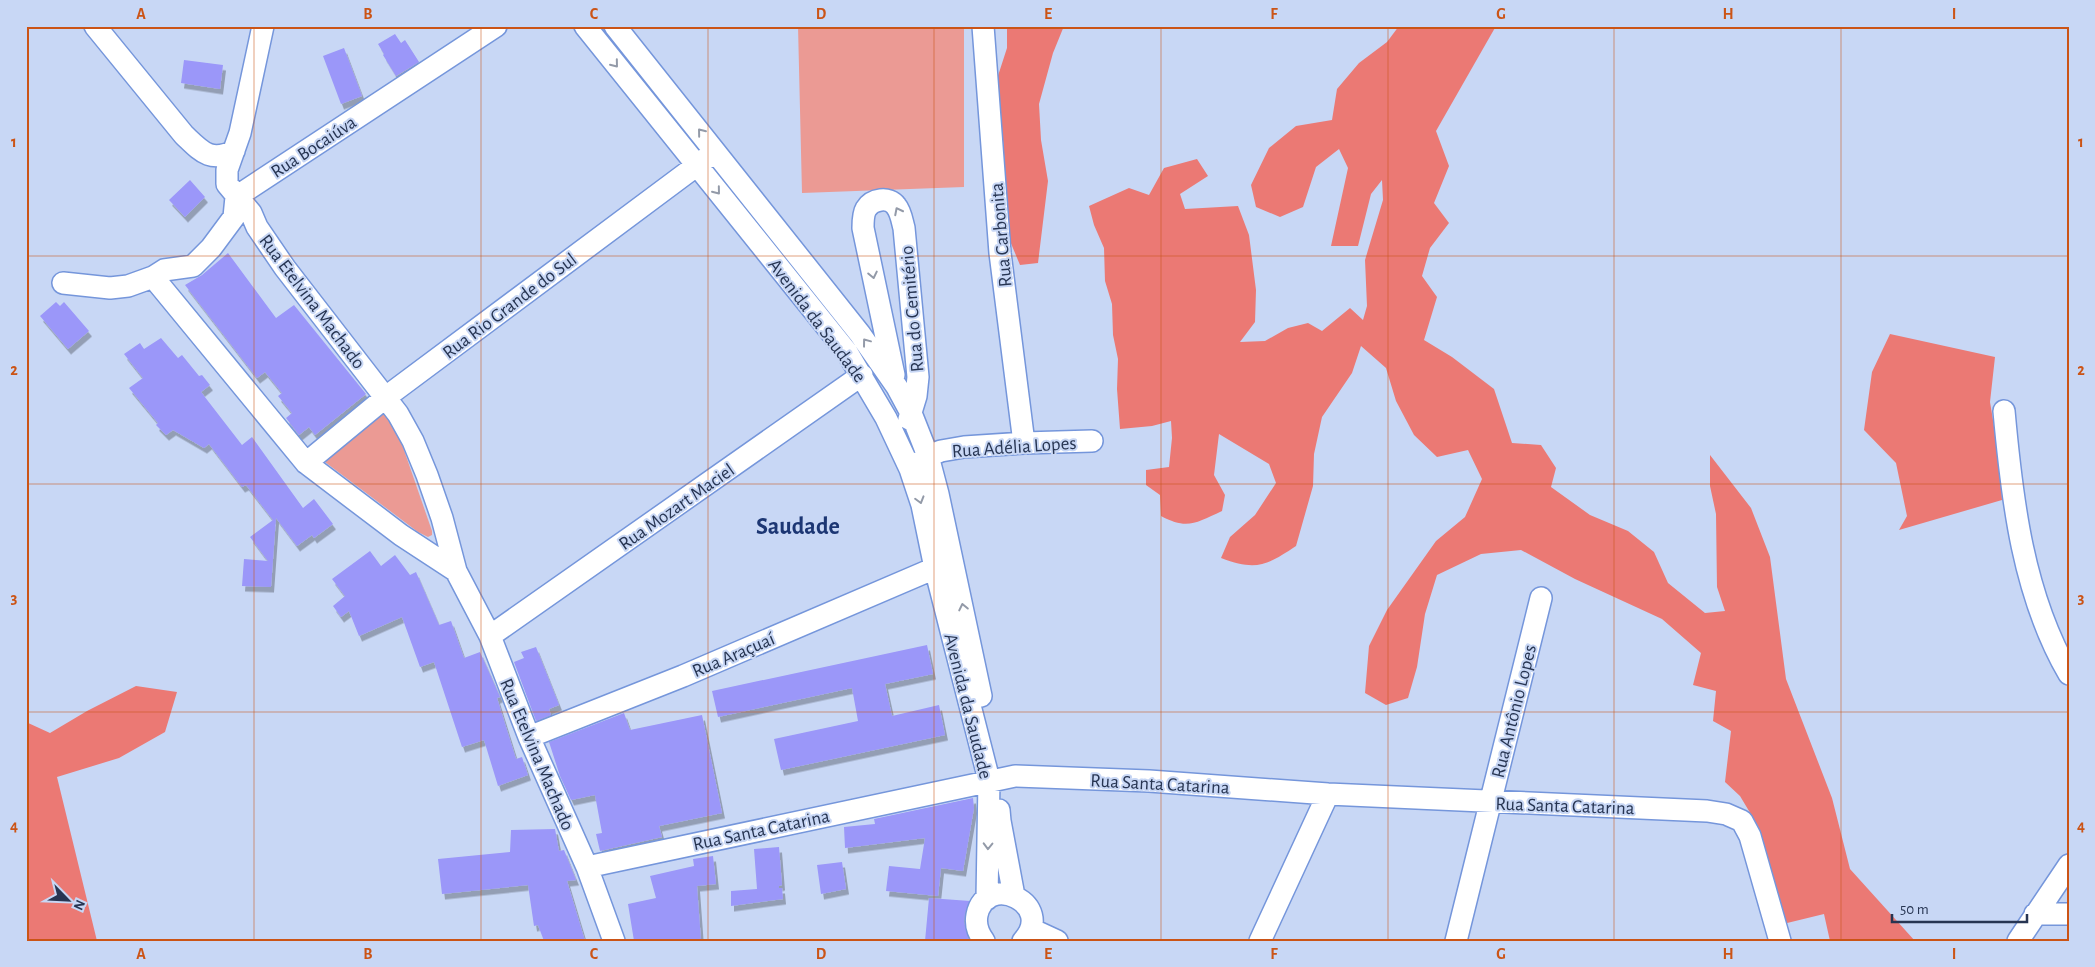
<svg xmlns="http://www.w3.org/2000/svg" width="2095" height="967" font-family="'Alegreya Sans',sans-serif">
<style>
.green{fill:#eb9a94}
.forest{fill:#eb7974}
.building{fill:#9b97f9;filter:url(#shadow)}
.lines{fill:none;stroke-linecap:round;stroke-linejoin:round}
.minor-casing{stroke:#7596db;stroke-width:24}
.minor{stroke:#fff;stroke-width:21}
.oneway{stroke:#939aa8}
.grid{fill:none;stroke:#cb5416;stroke-width:1;stroke-opacity:0.55}
.labels{text-anchor:middle;stroke-width:4;stroke-linejoin:round;paint-order:stroke}
.street-label{font-size:19px;fill:#273552;stroke:#c8d7f5}
.district-label{font-size:24px;font-weight:bold;fill:#1c3673;stroke:#c8d7f5}
.neatline{fill:none;stroke:#cb5416;stroke-width:2}
.grid-label{font-size:16px;text-anchor:middle;font-weight:bold;fill:#cb5416}
</style>
<defs>
<filter id="shadow"><feDropShadow dx="3" dy="5.5" stdDeviation="0" flood-color="#0004"/></filter>
</defs>
<rect width="100%" height="100%" fill="#c8d7f5"/>
<path class="green" d="M594 26H604L698 147 696 148Z
M798 26H964V187L802 193Z
M387 413 395 424 432 531V535L428 537 418 532 325 462 328 456 382 414Z"/>
<path class="forest" d="M1007 26H1064L1053 53 1039 104 1041 140 1048 181 1038 263 1020 265 1010 241 1003 140 995 85 1007 48Z
M1399 26H1496L1436 131 1449 166 1434 203 1449 223 1430 248 1422 276 1437 297 1424 340 1452 357 1494 389 1512 443 1541 445 1556 468 1551 487 1590 515 1628 531 1654 552 1668 583 1705 613 1725 611 1717 587 1716 514 1710 486V455L1751 508 1770 557 1786 679 1832 798 1850 869 1915 941H1830L1824 914 1783 924 1758 826 1740 796 1725 782 1731 731 1713 721 1716 691 1693 685 1701 653 1662 619 1575 579 1521 550 1481 554 1437 575 1425 614 1417 667 1408 698 1386 705 1365 693 1369 646 1387 610 1436 541 1465 517 1482 479 1468 450 1437 457 1414 435 1396 401 1386 368 1361 346 1352 373 1322 417 1314 454 1313 486 1296 546C1266 566 1256 571 1221 558L1230 537 1255 515 1276 483 1269 464 1219 434 1214 475 1225 495 1222 511C1196 523 1187 530 1161 516L1160 495 1146 485V470L1169 467 1172 438 1171 421 1152 426 1120 429 1117 389 1118 359 1113 335 1112 304 1105 281 1104 248 1094 225 1089 206 1129 188 1149 195 1164 168 1197 159 1208 176 1180 194 1185 209 1238 206 1249 235 1256 290 1255 322 1240 342 1265 341 1288 328 1308 323 1322 331 1350 308 1363 320 1367 306 1365 260 1383 200 1382 180 1371 194 1358 246H1331L1348 168 1339 149 1316 167 1303 207 1280 217 1256 207 1251 185 1269 148 1296 126 1332 120 1337 89 1359 63 1387 42Z
M1890 334 1995 357 1990 402 2000 462 2002 500 1899 530 1907 516 1896 463 1864 430 1872 372Z
M136 686 177 692 165 732 119 758 57 777 97 941H26V722L50 733 87 711Z"/>
<path class="building" d="M395 34 401 43 405 40 419 62 396 76 383 55 384 54 378 44Z
M344 48 362 96 341 104 323 56Z
M184 60 223 65 220 89 181 83Z
M190 180 205 197 185 217 169 200Z
M228 253 276 318 294 305 366 394 315 435 309 427 299 435 286 418 292 413 278 396 282 393 265 372 257 378 185 285 202 275Z
M56 302 60 306 64 302 89 331 68 349 40 316Z
M161 338 178 358 182 355 199 376 202 375 210 385 201 392 242 445 252 437 303 508 314 499 333 524 314 538 312 535 297 546 276 518 271 587 242 586 244 559 268 561 250 537 273 520 246 485 242 487 209 444 204 448 173 430 166 435 156 425 158 423 129 388 143 378 124 354 140 343 144 349Z
M370 551 381 566 395 555 410 575 416 572 439 625 451 621 464 658 480 652 500 697 497 698 516 759 522 757 528 775 498 786 484 740 462 747 434 662 420 667 402 617 359 636 349 611 341 617 333 606 345 596 332 579Z
M927 645 933 674 885 684 892 716 939 705 945 735 781 770 774 739 858 721 852 688 718 717 712 691Z
M536 647 559 705 549 709 551 715 536 721 514 662 524 658 521 652Z
M624 713 630 730 702 715 722 813 659 826 662 837 600 851 596 834 602 833 595 795 571 800 560 776 549 742Z
M973 798 974 808 963 871 941 868 938 896 886 891 889 866 920 869 925 838 845 848 844 827 875 824 874 819Z
M555 829 559 851 564 850 576 880 567 881 585 941H544L538 925 534 926 528 885 442 894 438 859 510 852 511 830Z
M779 847 782 885 779 886V888H782L783 899 731 906V891L757 889 754 849Z
M713 856 716 884 697 886 701 941H634L628 904 656 898 650 876 694 866 693 859Z
M842 862 846 889 821 894 817 865Z
M929 898 970 901 965 913 964 922 969 941H925Z"/>
<g class="lines">
<defs>
<path id="minor" d="M95 26 184 135C201 151 210 163 234 151
M263 26 240 133 227 170V184L251 213 257 227 285 268 398 414 413 441 427 475 442 518 456 571 490 636 529 737 587 867 614 941
M585 26 847 352 886 418 910 469 922 505 935 568 989 780 987 899
M615 26 860 334 897 387 911 413 928 456 938 494 981 696
M983 26 1000 253 1024 443
M153 277 306 463 401 535 456 571
M63 283 110 288 128 286 153 277 164 270 193 266 211 248 234 217 236 197 496 26
M894 375 863 228C863 222 863 214 866 209 872 199 889 196 896 206 901 212 902 221 904 228L918 377 916 396 909 419
M2004 411C2012 500 2023 595 2069 674
M306 463 386 397 708 157
M917 464 928 456 941 451 964 447 1024 443 1092 441
M490 636 862 375
M529 737 683 676 935 568
M999 810 1000 821 1014 896
M587 867 1015 776 1149 781 1328 794 1707 811 1726 814 1742 821 1750 836 1780 941
M2035 914H2069
M1031 929 1057 941
M984 941C978 933 975 925 977 915 986 871 1057 904 1023 941
M1260 941 1328 794
M1456 941 1541 598
M2018 941 2069 865"/>
</defs>
<use href="#minor" class="minor-casing"/>
<use href="#minor" class="minor"/>
</g>
<defs><path id="oneway-chevron" d="M-2-3.5L2.5 0L-2 3.5" fill="none" stroke-width="1.6" stroke-linecap="round" stroke-linejoin="round" transform="scale(1.25)"/></defs>
<g class="oneway">
<use href="#oneway-chevron" transform="translate(615 64) rotate(51)"/>
<use href="#oneway-chevron" transform="translate(701 132) rotate(-129)"/>
<use href="#oneway-chevron" transform="translate(717 191) rotate(51)"/>
<use href="#oneway-chevron" transform="translate(898 211) rotate(-117)"/>
<use href="#oneway-chevron" transform="translate(873 275) rotate(78)"/>
<use href="#oneway-chevron" transform="translate(866 342) rotate(-127)"/>
<use href="#oneway-chevron" transform="translate(920 500) rotate(74)"/>
<use href="#oneway-chevron" transform="translate(963 607) rotate(-102)"/>
<use href="#oneway-chevron" transform="translate(988 846) rotate(91)"/>
</g>
<path class="grid" d="M254 26V941M481 26V941M708 26V941M934 26V941M1161 26V941M1388 26V941M1614 26V941M1841 26V941M26 256H2069M26 484H2069M26 712H2069"/>
<g class="labels">
<g class="street-label">
<text transform="translate(313 146) rotate(-33)" y="7">Rua Bocaiúva</text>
<text transform="translate(1000 235) rotate(-95)" y="7">Rua Carbonita</text>
<text transform="translate(313 301) rotate(53)" y="7">Rua Etelvina Machado</text>
<text transform="translate(509 305) rotate(-37)" y="7">Rua Rio Grande do Sul</text>
<text transform="translate(911 309) rotate(-95)" y="7">Rua do Cemitério</text>
<text transform="translate(818 320) rotate(53)" y="7">Avenida da Saudade</text>
<text transform="translate(1014 446) rotate(-4)" y="7">Rua Adélia Lopes</text>
<text transform="translate(676 506) rotate(-35)" y="7">Rua Mozart Maciel</text>
<text transform="translate(733 654) rotate(-23)" y="7">Rua Araçuaí</text>
<text transform="translate(969 706) rotate(76)" y="7">Avenida da Saudade</text>
<text transform="translate(1513 711) rotate(-76)" y="7">Rua Antônio Lopes</text>
<text transform="translate(538 754) rotate(67)" y="7">Rua Etelvina Machado</text>
<text transform="translate(1160 783) rotate(3)" y="7">Rua Santa Catarina</text>
<text transform="translate(1565 805) rotate(2)" y="7">Rua Santa Catarina</text>
<text transform="translate(761 829) rotate(-12)" y="7">Rua Santa Catarina</text>
</g>
<g class="district-label">
<text x="798" y="534">Saudade</text>
</g>
</g>
<rect width="2095" height="967" fill="none" stroke="#c8d7f5" stroke-width="55"/>
<g transform="translate(68 900) rotate(114)" stroke="#c8d7f5" stroke-width="4" paint-order="stroke">
<path d="M0-4L9 19L0 12L-9 19Z" fill="#273552"/>
<text y="-8" font-size="14" font-weight="bold" text-anchor="middle" fill="#273552">N</text>
</g>
<path d="M1892 914v8h135v-8" fill="none" stroke="#273552" stroke-width="2.5"/>
<text x="1900" y="914" font-size="15" fill="#273552" stroke="#c8d7f5" stroke-width="4" paint-order="stroke">50 m</text>
<rect x="28" y="28" width="2040" height="912" class="neatline"/>
<g class="grid-label">
<text x="141" y="19">A</text>
<text x="368" y="19">B</text>
<text x="594" y="19">C</text>
<text x="821" y="19">D</text>
<text x="1048" y="19">E</text>
<text x="1274" y="19">F</text>
<text x="1501" y="19">G</text>
<text x="1728" y="19">H</text>
<text x="1954" y="19">I</text>
<text x="14" y="147">1</text>
<text x="2081" y="147">1</text>
<text x="14" y="375">2</text>
<text x="2081" y="375">2</text>
<text x="14" y="603">3</text>
<text x="2081" y="603">3</text>
<text x="14" y="831">4</text>
<text x="2081" y="831">4</text>
<text x="141" y="959">A</text>
<text x="368" y="959">B</text>
<text x="594" y="959">C</text>
<text x="821" y="959">D</text>
<text x="1048" y="959">E</text>
<text x="1274" y="959">F</text>
<text x="1501" y="959">G</text>
<text x="1728" y="959">H</text>
<text x="1954" y="959">I</text>
</g>
</svg>
